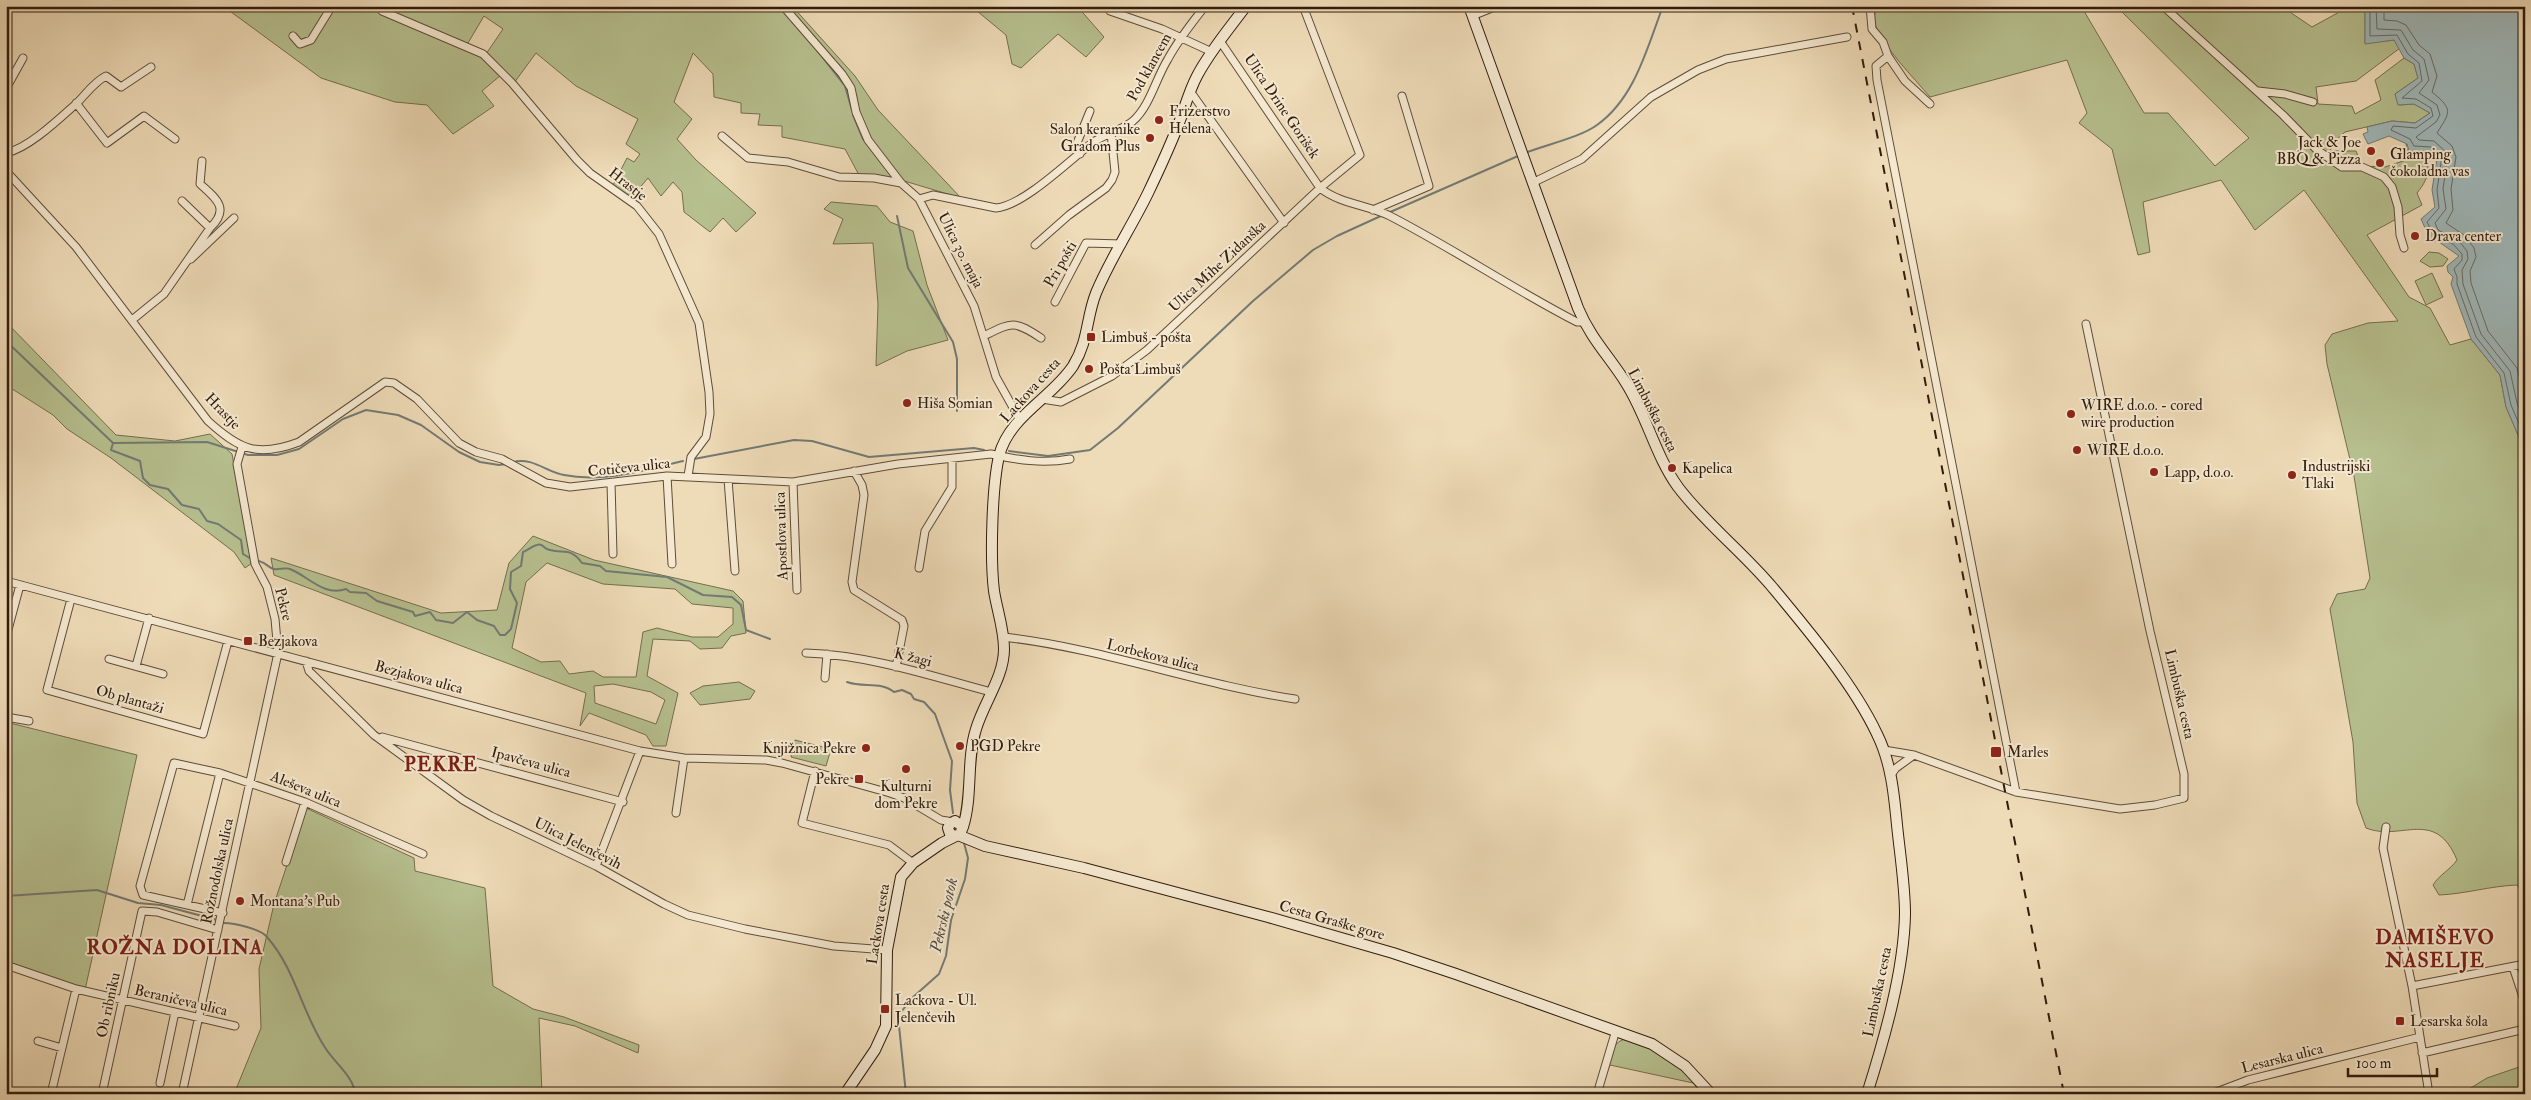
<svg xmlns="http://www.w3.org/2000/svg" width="2531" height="1100" font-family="'IM FELL Double Pica',serif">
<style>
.green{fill:#b7c08f;stroke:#746e4e;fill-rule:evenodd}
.water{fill:#9fb8ba;stroke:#737a74}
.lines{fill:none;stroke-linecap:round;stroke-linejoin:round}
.shore{stroke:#686a63;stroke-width:1}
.stream{stroke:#737a74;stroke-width:2}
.street-casing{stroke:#604c37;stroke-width:9}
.secondary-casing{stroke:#311c0c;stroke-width:12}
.street{stroke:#f4e8d0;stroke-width:7}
.secondary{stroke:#f4e8d0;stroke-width:10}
.rail{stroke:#311c0c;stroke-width:2;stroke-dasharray:9 9;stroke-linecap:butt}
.poi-dot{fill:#8f2418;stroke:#f4e8d0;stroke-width:2}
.labels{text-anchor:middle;stroke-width:4;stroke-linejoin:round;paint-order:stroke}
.street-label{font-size:15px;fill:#311c0c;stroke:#f4e8d0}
.poi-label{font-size:15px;fill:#311c0c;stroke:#f4e8d0;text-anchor:start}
.water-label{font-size:16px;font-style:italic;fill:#524b40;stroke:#f4e8d0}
.district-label{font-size:20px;font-weight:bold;letter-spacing:1px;fill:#7a1f14;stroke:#f4e8d0}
</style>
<rect width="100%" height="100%" fill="#eedbb7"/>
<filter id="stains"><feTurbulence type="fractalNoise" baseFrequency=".004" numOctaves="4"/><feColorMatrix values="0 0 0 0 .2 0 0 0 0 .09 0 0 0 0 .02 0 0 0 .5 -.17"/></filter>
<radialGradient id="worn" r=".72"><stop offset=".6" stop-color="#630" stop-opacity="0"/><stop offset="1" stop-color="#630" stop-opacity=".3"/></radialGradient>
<path class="green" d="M223 6H792L855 76 878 110 961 198 901 180 859 175 845 149 782 137V126L758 125 760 114 741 113V103L714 97 713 74 693 53 674 102 692 119 677 139 696 160 756 213 736 232 723 218 710 232 684 212 682 192 673 182 661 196 648 178 631 198 613 185 627 158 634 162 640 154 626 144 638 119 576 86 536 53 514 83 486 54 503 29 484 16 465 48 481 55 501 75 482 91 494 106 453 134 427 105 395 102 321 78Z
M971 6H1077L1104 37 1086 57 1058 34 1021 68 1012 64 1006 35Z
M1879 6H2081L2144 113H2168L2215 166 2249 138 2116 6H2281L2312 27 2343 10 2345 6H2365V43L2394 40 2400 48 2356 81 2316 87 2318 104 2352 106 2355 114 2381 100 2375 80 2404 58 2414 64 2418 78 2395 94 2399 105 2414 104 2430 113 2415 123 2392 121 2345 132 2334 142 2330 151H2356L2362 166 2385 167 2409 159 2406 144H2421C2430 167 2432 174 2417 193L2422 205 2367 235 2409 297 2430 308 2450 345 2471 339 2500 375 2506 407 2525 451V895L2517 885C2490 886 2465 894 2439 895L2433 885C2439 875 2450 870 2457 860 2435 807 2401 842 2366 828L2357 803 2353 742 2330 609 2337 594 2365 589 2370 578 2354 476 2327 364 2325 345 2332 334 2368 323 2398 321 2304 190 2255 230 2221 180 2143 202 2150 252 2138 255 2112 149 2079 123 2087 113 2067 60 1930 97C1914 78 1883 47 1875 24 1873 17 1875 12 1879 6Z
M831 202 877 206 890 222 913 231 927 285 948 340 907 351 876 366 878 304 873 243 833 244 843 219 824 209Z
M2429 252 2439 253 2448 259 2443 266 2430 267 2420 261Z
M2432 273 2443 297 2426 305 2415 281Z
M6 322 116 435 175 441 210 434 232 454 252 563 245 568 234 552 111 458 67 429 53 415 6 385Z
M533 536 594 560 733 591 743 601 746 633 731 636 722 648 700 649 690 641 653 639 647 676 678 693 666 746H653L646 735 589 713 580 726 586 693 274 575 271 558 441 613 497 610 509 563ZM547 563 603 584 675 589 692 604 733 608V624L718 637H692L657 628 643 632 636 677H603L593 671 569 674 560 661 541 662 512 648 526 582ZM613 684 651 692 665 700 656 724 595 703 594 686Z
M739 682 755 691 750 699 700 705 690 693 703 686Z
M6 722 137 755 85 990 6 963Z
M795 740 831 749 826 766 791 757Z
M306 808 414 858 415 871 485 888 493 986 533 1009 564 1017 639 1045 638 1053 575 1026 539 1018 542 1094H234L261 1028 259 969 274 904Z
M1626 1039C1660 1050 1682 1068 1707 1094H1702L1693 1083 1610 1065 1607 1072C1610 1060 1611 1041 1626 1039Z
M2525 1065V1094H2461L2487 1078Z"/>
<path class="water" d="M2365 6H2525V451L2506 407 2500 375 2471 339 2451 284 2453 277 2448 272 2447 266 2459 256 2439 242 2431 241 2421 219 2435 207 2432 190 2437 158 2429 151H2409L2407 144 2389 136 2368 144 2363 134 2368 132 2367 127 2392 121 2415 123 2430 113 2414 104 2398 105 2395 94 2418 78 2414 64 2404 58 2394 40 2365 44Z"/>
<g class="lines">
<path class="shore" d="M2370 6V36L2397 35 2408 54 2419 63 2422 81 2402 98 2416 99 2431 108 2433 116 2416 128 2393 126 2391 130 2410 139 2414 146 2431 147 2442 156 2437 190 2439 208 2427 222 2434 236 2453 244 2462 254V260L2454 269 2457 277V284L2476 337 2504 373 2511 405 2525 438
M2376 6 2377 29 2401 30 2413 50 2424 59 2429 80 2419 93 2437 105 2440 115 2436 122 2416 137 2419 140 2434 141 2448 154 2443 189 2446 209 2435 223 2438 230 2458 240 2467 251 2468 259 2462 270 2463 284 2481 334 2510 371 2517 403 2525 422
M2384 6V20L2397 21 2406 25 2419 45 2430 54 2437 76 2432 92C2454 110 2450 112 2437 133L2452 146 2456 157 2451 189 2453 210 2446 223 2464 235 2474 248 2476 257 2470 271 2471 283 2488 331 2517 368 2525 403"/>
<path class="stream" d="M816 49 845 86 852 110
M853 115 863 139 890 174
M1525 153C1545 145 1581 137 1597 125 1635 98 1647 48 1663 6
M1388 213 1518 156
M897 216 908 268 953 342 957 359V411
M6 341 113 443 207 442 248 455H277L299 449 343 419 366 410 398 415 421 425 459 452 480 462 499 465 506 464
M113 443 111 450 140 461 143 478 150 485 168 489 182 505 199 509 207 521 218 524 241 540 243 554 253 560
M1009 451 1048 456 1090 450 1118 428 1253 301 1313 250 1337 236 1383 215
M694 459 794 440 812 441 869 457 974 448 984 450
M513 462C533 457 546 472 564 475 603 483 646 470 683 461
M257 561C265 561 268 568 274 569 279 570 285 567 290 569 308 576 324 597 346 589L350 592 366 593 377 601 413 612 415 616 430 612 436 620 453 623 467 612 477 620 494 626 500 635H505L511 629 517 603 510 589 511 572 521 566 523 552C528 550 532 546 537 545 542 543 543 547 547 549 563 555 570 546 582 563L600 566 606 571 667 577 703 595 732 597 741 605 746 630 770 639
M847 682C863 688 881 681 894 692L902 690 911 694 914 699 924 702 935 714 952 761 950 790 953 813
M6 896 97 890 138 903 161 905 217 920
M224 923C234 923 261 929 267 937 296 970 302 1014 326 1049 335 1063 354 1077 355 1094
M906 1094 898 1016 912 998 939 974 946 956 951 920 965 879 968 858 964 843"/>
<defs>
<path id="street" d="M378 6 382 11 483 54 512 83 577 160 590 173 637 206 659 234 699 323 709 392 710 414 706 437 691 457 688 476
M783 6 842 74 851 88 856 112 868 140 901 183 919 199 974 306 996 377 1020 420
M1870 6 1872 29 1883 42 1888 56 1876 66 1877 80 2016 792
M2163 6 2283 115 2317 150 2342 167H2362L2384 177 2392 187 2398 207 2400 235 2404 248
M1110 11 1162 29 1212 52
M1472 16 1497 6
M293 36 300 44 311 40 332 6
M1220 41 1320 188C1340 204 1368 205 1390 216 1454 249 1513 289 1577 322H1584
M1888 56 1905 81 1930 104
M1190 91 1284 223
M2258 91 2285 94 2313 102
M6 96 8 85 23 58
M76 103 107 143 144 116 175 139
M722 136 748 158 788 162 839 177 874 178 901 183
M6 153C29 148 59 119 77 103 86 94 94 82 106 76L121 87 151 67
M1080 154 1077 143 1090 111
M6 171 76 247 208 421C239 449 257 458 299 442L385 382 394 383 417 399 459 443 476 452 502 459 546 483 570 487 667 476 793 482 898 464 991 454C1017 460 1043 464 1070 459
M1532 183 1582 159 1651 97 1698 70 1726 59 1847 37
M919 199 933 195 996 208C1023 206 1070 160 1092 143 1104 134 1121 131 1133 121 1150 106 1156 78 1168 59 1178 40 1192 23 1205 6
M182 201 210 228
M1373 210 1429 186 1402 96
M1035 245 1069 215 1106 188 1112 180 1115 172 1111 133
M191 259 234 218
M1055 302 1086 243 1122 244
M132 320 164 294 210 228C230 209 217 199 200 184L202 161
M984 336C1012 322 1014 320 1041 338
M1042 399 1061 402 1112 376 1147 350 1320 188 1360 155 1303 6
M854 471 862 485 864 495 852 582 854 590 902 620 904 626 896 667
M667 476 672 564
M728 479 735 571
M793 482 797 590
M611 483 613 554
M919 568 925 531 952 487V459
M6 581 640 751 684 758 766 760 782 763 890 793 904 798 941 820 953 822
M71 599 47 690 203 734 228 641
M6 637 20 585
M1003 637C1102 648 1197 684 1295 699
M806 653C869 655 931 676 991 692
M109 659 163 674
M306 661 309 671 374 735 463 800 491 816 596 866 664 904 688 915 745 929 834 946 887 950
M136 666 149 618
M825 678 827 654
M6 717 29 721
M382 737 623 802
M1884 750 1914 755 1896 768 1891 775
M1914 755 2016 792 2120 809 2155 805 2184 798V774L2150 631 2086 324
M815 771 802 823 889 845 913 863
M676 813 684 758
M2386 827 2383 848 2412 986 2429 1094
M286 862 305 802
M596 866 640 751
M187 905 220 773
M223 913 143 895 140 886 174 763 220 773 305 802 423 854
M6 965 76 989 235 1026
M2513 967 2525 1003
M6 975 9 966
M2412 986 2525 964
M38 1041 62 1048
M2422 1053 2525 1029
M160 1083 175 1012
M26 1094H30
M51 1094 76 989
M102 1094 142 911 157 912 218 930
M182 1094 278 653 275 619 267 587 255 564 237 464 242 447
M1597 1094 1616 1030
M2211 1094 2248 1080 2420 1037"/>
<path id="secondary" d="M1469 6 1578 308C1591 339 1609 356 1626 383 1647 416 1655 455 1678 487 1706 524 1743 552 1773 588 1808 630 1854 685 1877 734 1891 762 1894 794 1897 825 1900 855 1905 885 1905 914 1904 971 1884 1040 1867 1094
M963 827C973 795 966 761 976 729 984 702 1004 677 1004 649 1004 629 997 610 994 591 990 558 992 487 999 456 1009 416 1052 398 1073 366 1089 340 1086 318 1096 293 1110 259 1132 226 1148 193 1159 170 1170 146 1179 123 1185 107 1189 91 1197 76 1210 51 1229 29 1246 6
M958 835 985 846 1084 868 1268 917 1393 953 1456 974 1652 1044 1685 1066 1711 1094
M845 1094 875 1050 886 1026 887 950 901 877 913 863 942 843 960 834 963 827 955 821 950 824 948 828 950 834 956 836"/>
</defs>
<use href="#street" class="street-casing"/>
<use href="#secondary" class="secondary-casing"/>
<use href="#street" class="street"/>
<use href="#secondary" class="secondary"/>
<path class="rail" d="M1852 6 2064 1094"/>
</g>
<g class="poi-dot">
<circle cx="1159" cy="120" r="5"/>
<circle cx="1150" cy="138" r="5"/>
<circle cx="2371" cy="151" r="5"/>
<circle cx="2380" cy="163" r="5"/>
<circle cx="2415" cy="236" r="5"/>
<rect x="1086" y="332" width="10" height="10" rx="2.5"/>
<circle cx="1089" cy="369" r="5"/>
<circle cx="907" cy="403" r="5"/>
<circle cx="2071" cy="414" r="5"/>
<circle cx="2077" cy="450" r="5"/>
<circle cx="1672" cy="468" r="5"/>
<circle cx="2154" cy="472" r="5"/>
<circle cx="2292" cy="475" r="5"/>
<rect x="243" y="636" width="10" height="10" rx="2.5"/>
<circle cx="960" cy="746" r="5"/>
<circle cx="866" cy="748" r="5"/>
<rect x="1990" y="746" width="12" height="12" rx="2.5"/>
<circle cx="906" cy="769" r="5"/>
<rect x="854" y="774" width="10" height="10" rx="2.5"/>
<circle cx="240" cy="901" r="5"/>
<rect x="880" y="1004" width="10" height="10" rx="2.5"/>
<rect x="2395" y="1016" width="10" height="10" rx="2.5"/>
</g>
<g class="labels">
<g class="street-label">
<text transform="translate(1149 67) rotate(-61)" y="5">Pod klancem</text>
<text transform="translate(1282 106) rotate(56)" y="5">Ulica Drine Gorišek</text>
<text transform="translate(628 184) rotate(38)" y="5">Hrastje</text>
<text transform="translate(961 250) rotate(63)" y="5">Ulica 30. maja</text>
<text transform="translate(1060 264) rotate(-60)" y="5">Pri pošti</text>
<text transform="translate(1217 266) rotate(-43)" y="5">Ulica Mihe Zidanška</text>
<text transform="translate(1030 390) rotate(-48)" y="5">Lackova cesta</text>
<text transform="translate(1653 410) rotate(63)" y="5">Limbuška cesta</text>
<text transform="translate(223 411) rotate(46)" y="5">Hrastje</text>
<text transform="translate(629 467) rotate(-6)" y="5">Cotičeva ulica</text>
<text transform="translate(781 536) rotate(-92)" y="5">Apostlova ulica</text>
<text transform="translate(284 604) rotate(76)" y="5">Pekre</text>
<text transform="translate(1153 655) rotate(14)" y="5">Lorbekova ulica</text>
<text transform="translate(913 657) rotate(14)" y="5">K žagi</text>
<text transform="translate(419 677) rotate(15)" y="5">Bezjakova ulica</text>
<text transform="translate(2180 694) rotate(77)" y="5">Limbuška cesta</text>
<text transform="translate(130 699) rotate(16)" y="5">Ob plantaži</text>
<text transform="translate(531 762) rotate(15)" y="5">Ipavčeva ulica</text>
<text transform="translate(306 789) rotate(22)" y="5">Aleševa ulica</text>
<text transform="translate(578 843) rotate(27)" y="5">Ulica Jelenčevih</text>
<text transform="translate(217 871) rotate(-78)" y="5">Rožnodolska ulica</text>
<text transform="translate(1332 920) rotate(16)" y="5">Cesta Graške gore</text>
<text transform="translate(878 924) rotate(-81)" y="5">Lackova cesta</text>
<text transform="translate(1877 992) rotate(-78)" y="5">Limbuška cesta</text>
<text transform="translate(181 1000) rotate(13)" y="5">Beraničeva ulica</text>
<text transform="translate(108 1005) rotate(-78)" y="5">Ob ribniku</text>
<text transform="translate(2282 1058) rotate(-14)" y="5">Lesarska ulica</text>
</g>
<g class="poi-label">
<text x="1169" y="116">Frizerstvo<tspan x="1169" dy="17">Helena</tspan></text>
<text x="1140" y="134" text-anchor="end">Salon keramike<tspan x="1140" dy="17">Gradom Plus</tspan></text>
<text x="2361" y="147" text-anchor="end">Jack &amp; Joe<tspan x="2361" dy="17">BBQ &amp; Pizza</tspan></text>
<text x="2390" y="159">Glamping<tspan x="2390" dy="17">čokoladna vas</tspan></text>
<text x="2425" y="241">Drava center</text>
<text x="1101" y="342">Limbuš - pošta</text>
<text x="1099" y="374">Pošta Limbuš</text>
<text x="917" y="408">Hiša Somian</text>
<text x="2081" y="410">WIRE d.o.o. - cored<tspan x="2081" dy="17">wire production</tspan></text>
<text x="2087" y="455">WIRE d.o.o.</text>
<text x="2302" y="471">Industrijski<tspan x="2302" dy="17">Tlaki</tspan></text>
<text x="1682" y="473">Kapelica</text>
<text x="2164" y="477">Lapp, d.o.o.</text>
<text x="258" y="646">Bezjakova</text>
<text x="970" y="751">PGD Pekre</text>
<text x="856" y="753" text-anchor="end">Knjižnica Pekre</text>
<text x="2007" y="757">Marles</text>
<text x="849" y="784" text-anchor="end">Pekre</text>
<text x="906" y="791" text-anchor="middle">Kulturni<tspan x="906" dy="17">dom Pekre</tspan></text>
<text x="250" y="906">Montana's Pub</text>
<text x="895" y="1005">Lackova - Ul.<tspan x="895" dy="17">Jelenčevih</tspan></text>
<text x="2410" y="1026">Lesarska šola</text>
</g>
<g class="water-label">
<text transform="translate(943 915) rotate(-77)" y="6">Pekrski potok</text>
</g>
<g class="district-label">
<text x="441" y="771">PEKRE</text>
<text x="2435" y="944">DAMIŠEVO<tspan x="2435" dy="23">NASELJE</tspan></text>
<text x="175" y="954">ROŽNA DOLINA</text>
</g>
</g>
<rect width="2531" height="1100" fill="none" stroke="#eedbb7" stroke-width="25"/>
<rect x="8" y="8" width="2516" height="1085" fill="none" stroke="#311c0c" stroke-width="2.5"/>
<rect x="12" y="12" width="2506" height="1075" fill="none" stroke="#311c0c"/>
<path d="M2348 1068v8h89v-8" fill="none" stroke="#311c0c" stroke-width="2.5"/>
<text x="2356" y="1068" font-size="15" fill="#311c0c" stroke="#f4e8d0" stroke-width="4" paint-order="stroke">100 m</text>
<rect width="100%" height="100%" filter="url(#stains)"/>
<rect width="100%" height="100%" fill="url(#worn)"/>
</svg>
